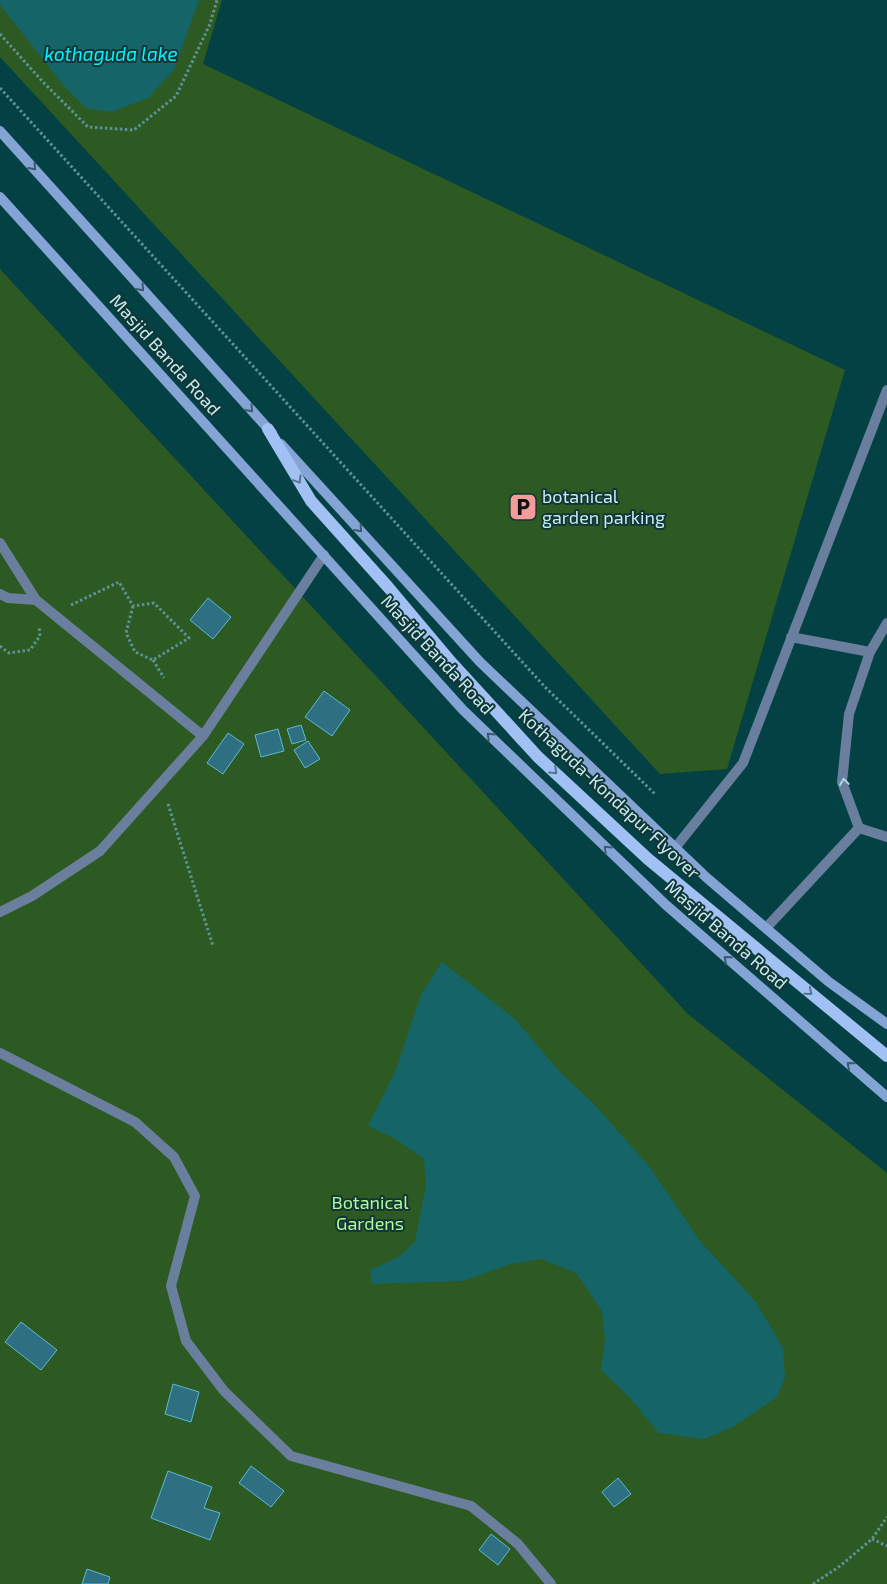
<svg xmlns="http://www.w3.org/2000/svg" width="887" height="1584" font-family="'Exo 2',sans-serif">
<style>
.green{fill:#2d5922}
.water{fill:#156468}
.building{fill:#2e6f82;stroke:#5eb9d4}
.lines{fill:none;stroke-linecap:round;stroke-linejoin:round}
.path{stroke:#5d9396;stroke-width:3;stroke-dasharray:2.5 2.5;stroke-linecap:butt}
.lane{stroke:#6a7e9d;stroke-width:10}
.street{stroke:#6a7e9d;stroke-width:10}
.secondary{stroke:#85a4d6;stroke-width:10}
.primary{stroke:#a1c1f5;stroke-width:12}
.oneway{stroke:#3c5b6e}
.oneway2{stroke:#53738c}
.oneway3{stroke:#afd8df}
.labels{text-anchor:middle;stroke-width:4;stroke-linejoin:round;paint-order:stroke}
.street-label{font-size:18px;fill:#c0eef0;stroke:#143436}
.poi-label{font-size:18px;fill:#c0eef0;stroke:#143436;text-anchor:start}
.park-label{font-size:18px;fill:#acfb99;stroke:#143436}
.water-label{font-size:19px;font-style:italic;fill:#00f5fe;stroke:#143436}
</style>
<rect width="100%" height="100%" fill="#034144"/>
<path class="green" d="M0 0H222L203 64 845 370 727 769 660 774 0 57Z
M0 269 688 1014 887 1173V1584H0Z"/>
<path class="water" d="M0 0H199L174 70 148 98 111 112 86 108 64 86 0 5Z
M442 962 514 1018 560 1072 592 1102 649 1166 700 1241 756 1302 783 1348 785 1377 777 1397 733 1427 704 1439 659 1433 628 1396 601 1370 605 1340 602 1311 576 1273 541 1259 511 1264 463 1281 372 1284 370 1270 400 1256 415 1241 426 1186 424 1159 394 1138 368 1126 396 1070 421 995Z"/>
<path class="building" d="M208 598 231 617 213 639 190 620Z
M324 691 350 710 332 736 305 717Z
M301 725 306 740 292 744 287 729Z
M278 729 284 751 261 757 255 735Z
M228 733 244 744 223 774 207 763Z
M308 741 320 759 305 768 294 750Z
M21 1322 57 1350 41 1370 5 1342Z
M173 1384 199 1392 191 1422 165 1414Z
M251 1466 284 1491 271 1507 239 1483Z
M168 1471 212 1487 204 1508 220 1513 210 1540 151 1518Z
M618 1478 631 1494 614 1507 602 1492Z
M491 1534 510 1549 498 1565 479 1550Z
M87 1569 110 1577 108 1584H82Z"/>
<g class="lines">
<path class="path" d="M0 34 43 82 88 127 134 130 176 96 210 24 217 0
M0 88 545 687 656 795
M71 605 119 582 133 606 154 603 189 638 153 660 135 652 126 633 133 606
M0 646 9 653 30 650 40 636 39 626
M153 660 164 678
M168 804 213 946
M872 1539 887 1546
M813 1584 840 1566 872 1539 887 1517"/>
<path class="lane" d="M0 543 36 600 203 736
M0 594 8 598 36 600
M0 912 32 896 100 851 203 736 324 555
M0 1053 135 1122 174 1157 195 1196 171 1286 186 1341 224 1391 291 1456 471 1506 518 1544 551 1584"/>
<path class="street" d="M791 637 870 652
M859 828 842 782 849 714 870 652 887 623
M859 828 887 837
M675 848 743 763 887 390
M766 928 859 828"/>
<path class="secondary" d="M0 131 272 433
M0 197 463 710 666 905 887 1097
M281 444 480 662 707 878 829 982 887 1024"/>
<path class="primary" d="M268 429 311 501 388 587 451 662 538 757 648 859 887 1056"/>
</g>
<defs><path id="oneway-chevron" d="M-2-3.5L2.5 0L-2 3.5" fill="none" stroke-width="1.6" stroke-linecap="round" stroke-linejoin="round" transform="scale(1.25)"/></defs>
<g class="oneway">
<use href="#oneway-chevron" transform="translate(33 167) rotate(48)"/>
<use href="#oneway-chevron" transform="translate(141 288) rotate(48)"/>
<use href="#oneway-chevron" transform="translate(250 409) rotate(48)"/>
<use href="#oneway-chevron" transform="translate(359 529) rotate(48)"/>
<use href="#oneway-chevron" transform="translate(490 736) rotate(-136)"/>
<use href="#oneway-chevron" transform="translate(607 849) rotate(-136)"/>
<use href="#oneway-chevron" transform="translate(727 959) rotate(-139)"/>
<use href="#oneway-chevron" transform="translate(850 1065) rotate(-139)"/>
</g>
<g class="oneway2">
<use href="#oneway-chevron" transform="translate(298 480) rotate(59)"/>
<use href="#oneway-chevron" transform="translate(554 771) rotate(43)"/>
<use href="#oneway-chevron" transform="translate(809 992) rotate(39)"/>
</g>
<use class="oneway3" href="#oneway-chevron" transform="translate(844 782) rotate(-98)"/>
<defs>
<symbol id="parking-square" viewBox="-11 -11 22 22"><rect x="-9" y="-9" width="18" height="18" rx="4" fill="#f59b9b" stroke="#143436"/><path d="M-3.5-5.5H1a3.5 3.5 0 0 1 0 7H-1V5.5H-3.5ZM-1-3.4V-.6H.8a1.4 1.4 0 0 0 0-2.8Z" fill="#111"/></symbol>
</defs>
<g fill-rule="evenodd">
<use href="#parking-square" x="507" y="491" width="32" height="32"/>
</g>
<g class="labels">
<g class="street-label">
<text transform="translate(165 355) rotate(48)" y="6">Masjid Banda Road</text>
<text transform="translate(437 655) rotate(47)" y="6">Masjid Banda Road</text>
<text transform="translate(609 794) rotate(43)" y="6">Kothaguda-Kondapur Flyover</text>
<text transform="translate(726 935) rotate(41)" y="6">Masjid Banda Road</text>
</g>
<g class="poi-label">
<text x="542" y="503">botanical<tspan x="542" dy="21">garden parking</tspan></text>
</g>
<g class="park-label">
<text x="370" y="1209">Botanical<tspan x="370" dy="21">Gardens</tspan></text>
</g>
<g class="water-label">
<text x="111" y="61">kothaguda lake</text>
</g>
</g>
</svg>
